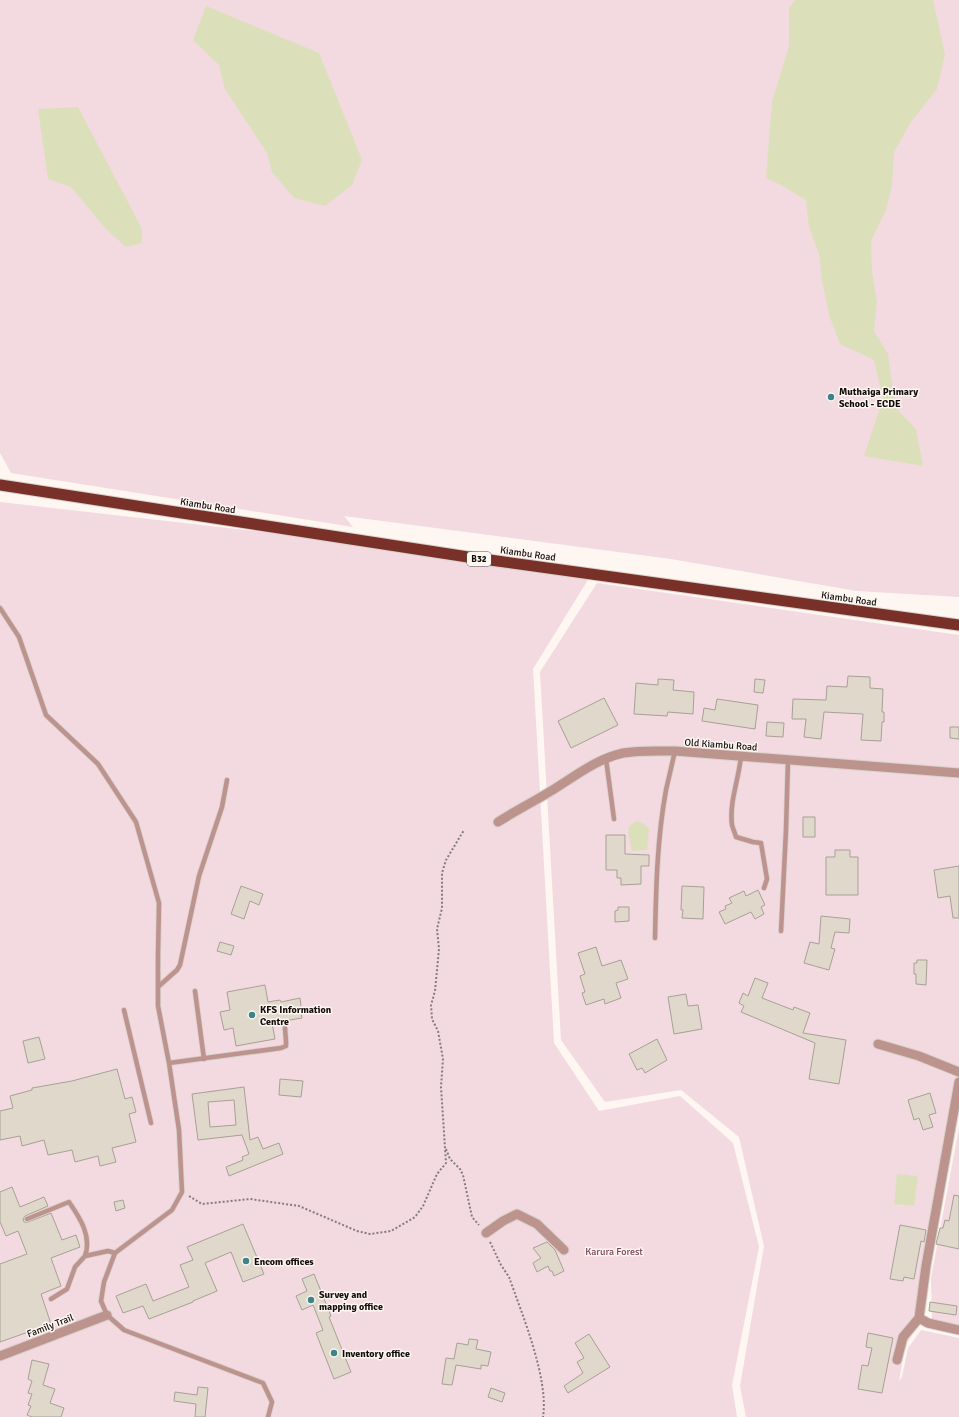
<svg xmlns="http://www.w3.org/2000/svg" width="959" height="1417" font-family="Signika,sans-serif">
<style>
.green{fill:#f3d9e0}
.water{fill:#dbe0ba}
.building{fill:#dfd8cb;stroke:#a7a195;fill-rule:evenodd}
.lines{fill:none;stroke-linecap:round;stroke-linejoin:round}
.service-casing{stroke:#d8d1cc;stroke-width:6}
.minor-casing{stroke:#d8d1cc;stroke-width:11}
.trunk-casing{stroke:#d8d1cc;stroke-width:13}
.path{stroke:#847e7a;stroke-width:2;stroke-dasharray:2 2;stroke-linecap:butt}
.service{stroke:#bc938d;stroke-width:4.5}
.minor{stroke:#bc938d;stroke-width:9}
.trunk{stroke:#783028;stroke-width:11}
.poi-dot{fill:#3c8488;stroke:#fef6f1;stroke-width:1.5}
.labels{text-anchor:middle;stroke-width:3;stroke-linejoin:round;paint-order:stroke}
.shield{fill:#fef6f1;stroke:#58524f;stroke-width:1}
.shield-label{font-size:9px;font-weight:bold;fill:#110c09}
.poi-label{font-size:10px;font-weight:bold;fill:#110c09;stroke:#fef6f1;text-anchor:start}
.street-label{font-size:10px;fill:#110c09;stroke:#fef6f1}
.park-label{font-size:10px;fill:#7a4254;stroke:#fef6f1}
</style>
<rect width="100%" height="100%" fill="#fef6f1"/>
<path class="green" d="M0 0H959V597L857 591 671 559 344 516 353 527 11 473 0 453Z
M0 502 594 570 533 669 554 1043 599 1111 680 1096 733 1143 759 1247 732 1385 737 1417H0Z
M597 583 959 635V1110L929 1275 927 1297 920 1323 905 1346 899 1381 902 1377 908 1348 921 1330 959 1338V1417H746L740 1386 764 1246 739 1137 681 1090 605 1102 561 1040 540 672Z
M959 1128V1324L932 1320 931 1278Z"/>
<path class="water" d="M795 0H933L945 54 937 89 911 122 894 152 892 185 886 210 871 241 872 271 877 303 874 331 888 354 895 407 916 429 923 466 864 456 883 399 874 360 840 344 829 315 822 280 819 254 809 227 806 200 781 185 766 178 772 102 789 46V8Z
M206 6 319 53 362 160 352 185 325 206 294 198 272 172 267 153 225 89 219 65 193 40Z
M78 107 142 229V243L126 247 106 229 71 187 48 179 38 109Z
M638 821 644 824 649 828 647 850 632 851 628 834 629 826 634 823Z
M897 1174 918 1176 914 1206 894 1204Z"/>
<path class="building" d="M848 676 870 677V688L883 689 882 712H884V722H882L881 741 861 740 863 714 824 712 821 739 804 737 806 719H792L793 699 826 700 827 686 847 687Z
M658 679 674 680 673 690 694 692 693 714 668 712 667 716 634 714 636 683 658 685Z
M755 679 765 680 763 693 754 692Z
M604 698 618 725 571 748 558 721Z
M717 699 758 705 755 729 702 721 704 708 715 710Z
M767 722 784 723 783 737 766 736Z
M950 727H959V739L950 738Z
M803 817H815V837H803Z
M606 835H625V854L649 855V866H641V884L621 885V878H617V870H606Z
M835 850H850V857H858V895H826V857H835Z
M959 866V918H953L950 896 938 898 934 870Z
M241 886 263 894 259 905 250 901 244 919 231 914Z
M682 886 704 887 703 919 682 918 683 910H681Z
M758 890 765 905 761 907 764 914 755 919 751 912 725 924 719 912 726 909 725 906 732 903 729 898 744 891 746 896Z
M618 907H629V921L615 922V911L618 910Z
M821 916 850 919 849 933 835 932 831 948 835 949 829 970 804 963 810 942 819 944Z
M220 942 234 946 231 955 217 951Z
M596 947 602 966 621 960 628 979 616 983 621 998 605 1004 604 999 586 1005 582 993 585 992 580 976 585 974 578 953Z
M917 960H927L926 985 916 984V974H914V963H917Z
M755 978 768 983 762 998 793 1010 794 1007 810 1013 803 1033 846 1040 839 1084 809 1079 815 1043 741 1012 744 1006 739 1003 743 993 748 996Z
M265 985 268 1002 280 1000 281 1002 300 998 301 1006 300 1007 302 1018 272 1023 275 1039 236 1046 233 1028 224 1030 220 1012 230 1010 227 992Z
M686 994 688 1006 698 1005 702 1029 674 1034 668 997Z
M39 1037 45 1059 28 1063 23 1041Z
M657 1039 667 1060 645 1073 642 1068 637 1070 629 1054Z
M117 1069 125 1099 132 1097 136 1112 129 1114 136 1142 112 1148 116 1162 100 1166 98 1156 75 1162 72 1150 48 1155 44 1140 22 1146 20 1136 0 1140V1111L13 1108 10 1096 32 1090V1088L72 1081Z
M280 1079 303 1081 301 1097 279 1095Z
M244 1087 250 1140 258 1137 263 1149 279 1143 283 1154 229 1176 226 1167 243 1160 242 1157 249 1154 242 1135 198 1140 192 1094ZM234 1100 236 1125 210 1127 208 1102Z
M930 1093 936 1113 929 1115 933 1127 923 1130 919 1118 914 1120 908 1100Z
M12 1187 20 1207 44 1197 48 1206 25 1216 23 1219 24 1222H28L51 1213 62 1240 76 1235 80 1247 51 1258 61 1286 41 1294 51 1324 0 1342V1264L27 1254 18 1231 6 1236 0 1222V1192Z
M954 1195 959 1196V1249L936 1244 940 1228H943L945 1220 949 1221Z
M123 1200 125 1208 116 1211 114 1202Z
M243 1224 264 1274 243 1282 231 1252 205 1263 217 1291 193 1301V1302L149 1319 143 1306 123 1313 116 1296 146 1284 153 1301 189 1287 180 1265 193 1260 187 1247Z
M900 1225 926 1230 924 1242 921 1241 914 1279 904 1277 903 1281 890 1279Z
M547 1242 555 1250 564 1271 554 1276 552 1271H550L548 1266 537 1272 533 1263 541 1258 533 1248Z
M314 1274 331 1316 329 1317 351 1372 334 1379 316 1333 323 1330 313 1305 302 1310 296 1296 307 1291 302 1279Z
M930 1302 957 1306 956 1315 929 1311Z
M868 1333 893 1338 882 1393 858 1389 862 1365 868 1366 872 1348 866 1347Z
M589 1334 610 1367 568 1393 564 1386 583 1373 577 1362 584 1358 575 1343Z
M469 1339 478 1340 476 1349 491 1352 488 1366 481 1365V1369L456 1365 452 1385 442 1384 446 1358 454 1359 457 1343 468 1345Z
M32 1360 49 1364 43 1385 55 1389 50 1403 64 1408 61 1417H32L27 1415 31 1406 28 1405 32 1394 28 1393 32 1381 28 1379Z
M198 1387 208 1388 205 1417H195L196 1404 174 1401 175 1392 197 1395Z
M491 1388 505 1393 502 1402 488 1397Z"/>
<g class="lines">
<defs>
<path id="service" d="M0 608 19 637 46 715 98 764 136 822 159 903 158 956V1006L169 1063 179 1130 182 1192 172 1210 115 1253 104 1282 101 1301 107 1315 124 1330 263 1383 272 1402 268 1417
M741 756C739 779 729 802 732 825 733 829 735 833 736 837L753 842 761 843 767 879 764 888
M606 759 614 819
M781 931 786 830 788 760
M655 938C656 889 657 839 666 790 669 777 672 764 675 751
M159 986 177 970 180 965 199 876 222 807 227 780
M195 991 204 1059
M124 1010 151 1123
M169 1063 281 1048 286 1046V1041L285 1028
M27 1219 69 1202C80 1218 92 1236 85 1256L108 1251 115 1253
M51 1299 67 1289 75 1267 85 1256"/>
<path id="minor" d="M498 822C515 811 533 802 551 791 574 777 596 759 623 753 640 750 658 751 675 751L959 773
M878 1044 919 1056 959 1072
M486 1233 503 1221 517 1214 537 1224 564 1250
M919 1318 926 1266 959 1082
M0 1356 107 1315
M897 1360 903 1337 919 1318 928 1323 959 1330"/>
<path id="trunk" d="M0 485 468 557 959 625"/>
</defs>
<use href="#service" class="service-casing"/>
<use href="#minor" class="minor-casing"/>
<use href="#trunk" class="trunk-casing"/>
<path class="path" d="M446 1149 450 1159 460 1169 463 1175 472 1217 479 1225
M189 1196 202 1204 250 1199 299 1206 357 1231 370 1234 391 1231 415 1217 423 1206 437 1174 446 1163 441 1087 443 1059 438 1031 432 1019 431 1005 435 991 439 949 437 929 442 908V873L446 860 464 830
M490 1242 501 1265 509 1277C522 1314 549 1379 543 1417"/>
<use href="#service" class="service"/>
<use href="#minor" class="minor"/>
<use href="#trunk" class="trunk"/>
</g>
<g class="poi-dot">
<circle cx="831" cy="397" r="4"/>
<circle cx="252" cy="1015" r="4"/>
<circle cx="246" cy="1261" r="4"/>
<circle cx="311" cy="1300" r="4"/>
<circle cx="334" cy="1353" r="4"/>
</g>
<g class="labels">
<rect class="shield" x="467" y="552" width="24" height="14" rx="3"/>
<g class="shield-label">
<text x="479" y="562">B32</text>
</g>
<g class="poi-label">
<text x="839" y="395">Muthaiga Primary<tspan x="839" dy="12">School - ECDE</tspan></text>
<text x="260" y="1013">KFS Information<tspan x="260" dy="12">Centre</tspan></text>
<text x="254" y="1265">Encom offices</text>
<text x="319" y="1298">Survey and<tspan x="319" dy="12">mapping office</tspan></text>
<text x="342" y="1357">Inventory office</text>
</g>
<g class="street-label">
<text transform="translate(208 505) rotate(9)" y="4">Kiambu Road</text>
<text transform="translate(528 553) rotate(8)" y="4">Kiambu Road</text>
<text transform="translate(849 598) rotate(8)" y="4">Kiambu Road</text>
<text transform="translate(721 744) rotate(4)" y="4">Old Kiambu Road</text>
<text transform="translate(50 1325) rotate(-21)" y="4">Family Trail</text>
</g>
<g class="park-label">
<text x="614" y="1255">Karura Forest</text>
</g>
</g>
</svg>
